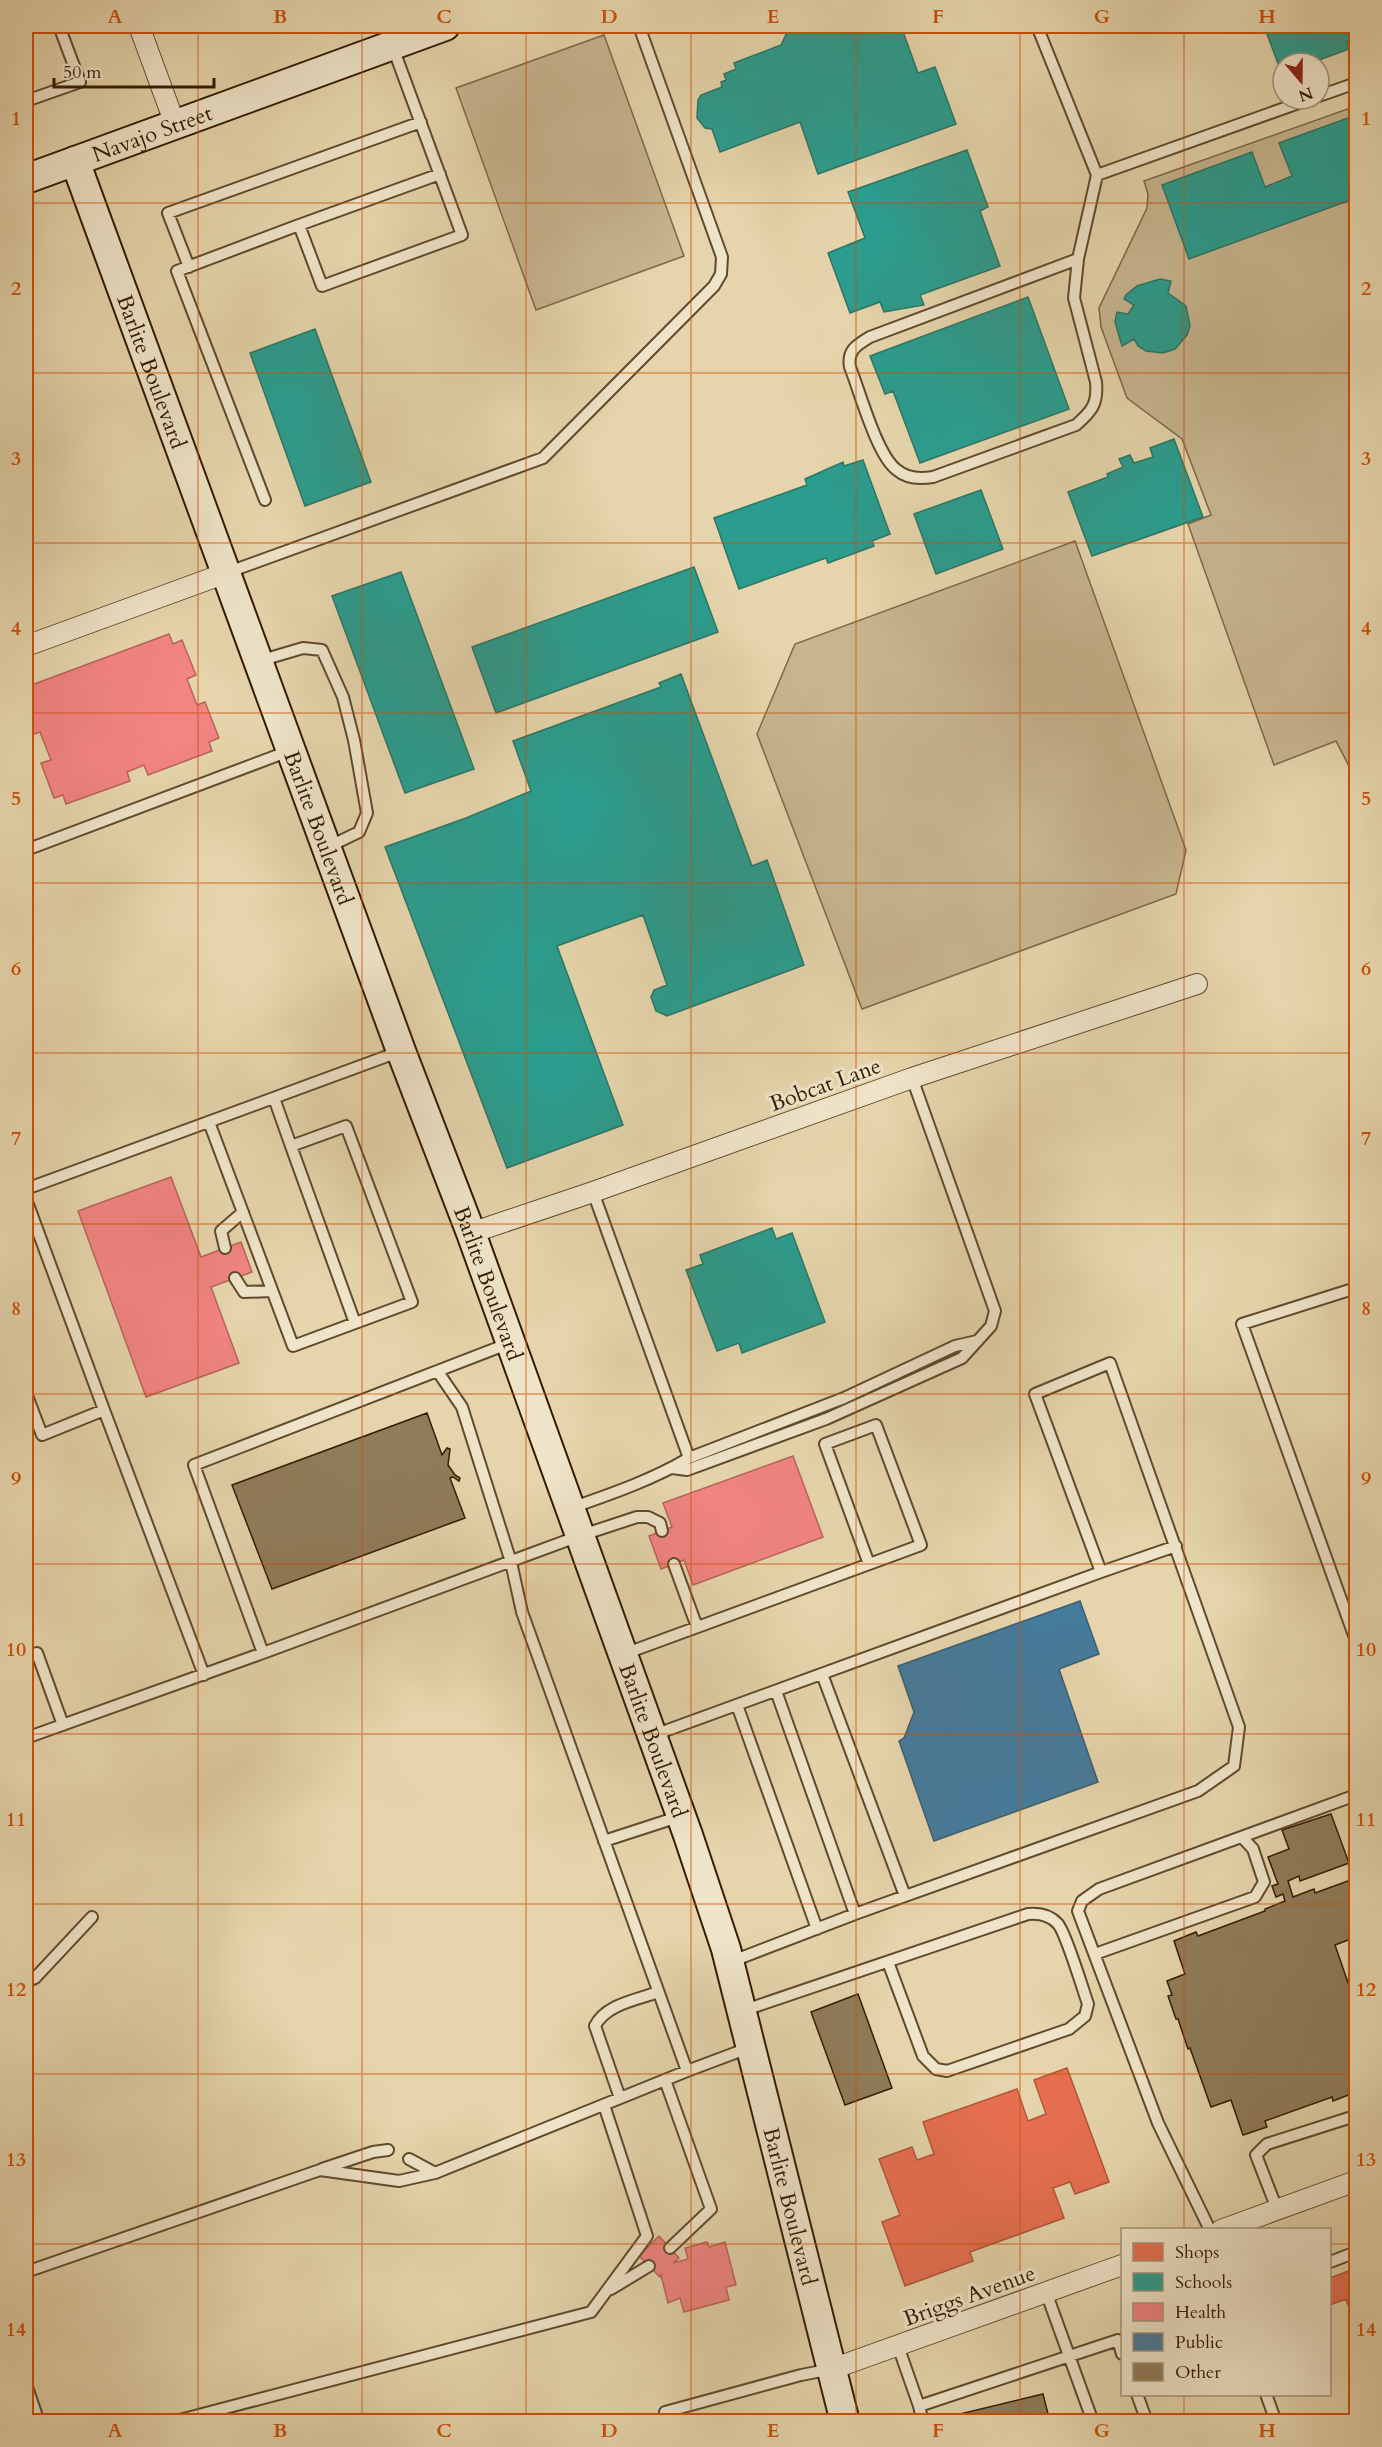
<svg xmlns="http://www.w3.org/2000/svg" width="1382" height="2447" font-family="Cardo,serif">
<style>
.green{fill:#c7b58f;stroke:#7c6848;stroke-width:1.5}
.shops{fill:#e76f51;stroke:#b15639;stroke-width:1.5}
.schools{fill:#2a9d8f;stroke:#2c7665;stroke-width:1.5}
.health{fill:#f28482;stroke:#b8645c;stroke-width:1.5}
.public{fill:#457b9d;stroke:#3f5e6e;stroke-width:1.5}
.building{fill:#907c5a;stroke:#321b02;stroke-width:1.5}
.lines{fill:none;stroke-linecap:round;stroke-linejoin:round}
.lane-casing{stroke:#5f4a2c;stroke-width:14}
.street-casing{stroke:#5f4a2c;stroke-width:22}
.secondary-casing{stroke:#321b02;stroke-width:32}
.lane{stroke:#efe4c9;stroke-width:10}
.street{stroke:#efe4c9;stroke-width:20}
.secondary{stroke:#efe4c9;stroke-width:28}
.grid{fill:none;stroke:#cd500a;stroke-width:1.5;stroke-opacity:0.55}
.labels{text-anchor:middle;stroke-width:6;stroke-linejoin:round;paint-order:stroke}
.street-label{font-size:22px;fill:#321b02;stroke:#efe4c9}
.neatline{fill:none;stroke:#cd500a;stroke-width:2}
.grid-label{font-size:20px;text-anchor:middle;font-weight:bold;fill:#cd500a}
</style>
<rect width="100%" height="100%" fill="#e6d5ac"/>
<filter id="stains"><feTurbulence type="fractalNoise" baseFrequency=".00333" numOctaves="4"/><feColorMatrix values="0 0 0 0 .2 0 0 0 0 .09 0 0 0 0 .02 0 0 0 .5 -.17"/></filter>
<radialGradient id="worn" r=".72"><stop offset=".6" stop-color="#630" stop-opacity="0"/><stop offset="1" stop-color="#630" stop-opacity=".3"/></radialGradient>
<path class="green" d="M604 35 684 256 536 310 456 88Z
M1356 106V775L1352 772 1336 741 1274 765 1188 524 1211 515 1182 439 1127 398 1101 327 1099 308 1147 208 1148 194 1144 181Z
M1075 541 1186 850 1176 894 862 1009 757 734 795 644Z"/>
<path class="shops" d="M1067 2068 1109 2182 1075 2194 1070 2182 1053 2188 1064 2218 970 2252 973 2261 905 2286 882 2222 900 2215 879 2159 912 2147 917 2160 934 2154 923 2122 1017 2089 1028 2121 1046 2114 1034 2080Z
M1356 2268V2328L1346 2299 1330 2305V2278Z"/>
<path class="schools" d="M790 26 809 34 833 26H901L918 73 935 67 956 124 818 174 800 122 720 152 712 129 705 128 697 118 698 100 701 95 722 87 721 82 726 80 724 74 736 69 734 63 781 45Z
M1264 26H1356V38L1347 41 1349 49 1311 63H1283L1282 74Z
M1356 115V198L1189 259 1162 185 1252 152 1265 187 1292 176 1279 143Z
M967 150 988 207 980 211 1000 266 920 295 924 305 884 312 880 302 850 313 828 253 865 238 848 192Z
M1160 279 1171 281 1168 293 1186 306 1190 326 1187 335 1175 349 1163 353 1146 351 1138 346 1134 339 1122 346 1115 322 1117 312 1128 314 1134 305 1124 299 1126 295 1137 286Z
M1028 297 1069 409 920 463 893 391 885 394 870 356Z
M315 329 371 482 305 506 250 353Z
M1174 439 1203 517 1092 556 1068 492 1108 477 1107 474 1123 467 1119 459 1130 455 1134 463 1153 457 1150 448Z
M863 460 890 534 872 541 874 546 828 563 826 558 739 589 714 518 807 485 805 479 843 462 844 466Z
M981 490 1003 549 936 574 914 514Z
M694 567 718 632 496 713 472 647Z
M401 572 474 769 405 793 332 596Z
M681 674 752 866 767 860 804 965 667 1016 656 1011 651 997 654 990 667 985 643 915 557 946 623 1125 507 1168 385 847 466 818 531 791 513 741 661 687 659 683Z
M772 1228 776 1239 792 1233 825 1322 742 1353 739 1343 717 1351 686 1270 703 1264 700 1255Z"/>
<path class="health" d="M169 634 173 644 182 640 196 675 187 679 197 705 205 702 219 738 209 742 212 751 148 775 144 765 127 772 130 781 66 804 63 795 54 798 41 763 51 760 40 732 31 735 26 720V687Z
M171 1177 201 1257 241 1242 252 1272 211 1287 239 1363 146 1397 78 1211Z
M793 1456 823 1537 693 1585 684 1560 661 1569 649 1536 672 1527 663 1503Z
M659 2236 679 2258 673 2263 688 2259 685 2248 707 2242 709 2247 725 2242 736 2285 726 2287 729 2300 684 2312 680 2298 668 2303 661 2275 660 2277 639 2256Z"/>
<path class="public" d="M1080 1601 1099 1654 1059 1669 1098 1782 934 1841 899 1741 904 1738 914 1712 898 1666Z"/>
<path class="building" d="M427 1413 442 1455 447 1448 450 1449 448 1465 455 1475 460 1478 459 1481 453 1477 450 1478 465 1518 272 1589 232 1485Z
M1331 1814 1349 1863 1300 1881 1299 1876 1288 1881 1293 1897 1314 1889 1315 1893 1356 1878V1937L1335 1945 1356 2006V2092L1333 2101 1332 2097 1265 2121 1267 2127 1243 2135 1231 2100 1211 2107 1190 2048 1188 2049 1178 2019H1176L1168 1996 1172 1995 1167 1981 1185 1974 1174 1941 1196 1932 1198 1936 1265 1911V1909L1285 1901 1283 1894 1276 1897 1272 1886 1278 1884 1268 1857 1289 1849 1282 1830Z
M858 1994 892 2088 845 2105 811 2012Z
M1043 2394 1050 2422H962L960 2414Z"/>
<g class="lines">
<defs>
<path id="lane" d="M1037 26 1097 175 1078 259 1074 298 1096 382C1098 404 1092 411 1076 425L933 477C920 479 907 479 897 470 877 456 860 392 850 367 847 350 857 345 870 337L1078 259
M1319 96 1356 83
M26 101 80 82 59 26
M1097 175 1310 99
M299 225 440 174
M189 267 168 213 421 122
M265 500 177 271 299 225 322 286 462 235 392 45
M226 573 543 458 714 286 721 274 722 257 639 26
M259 661 303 648 322 650 343 697 354 740 367 813 359 832 328 847
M26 850 289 751
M209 1122 293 1346 412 1302 346 1126 291 1146 274 1098
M291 1146 355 1323
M26 1189 401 1051
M593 1192 689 1458
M26 1199 104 1410 42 1435 26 1393
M225 1248 221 1231 243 1212
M235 1278 244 1292 272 1291
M1356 1288 1242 1324 1356 1641
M510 1343 194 1465 263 1653 579 1536 637 1517H648L660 1523 662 1531
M104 1410 204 1675
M672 1468 687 1470 826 1419 962 1358 991 1326 995 1311 912 1078
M571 1508C611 1494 652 1480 689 1458L844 1398 955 1346 977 1341
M674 1564 697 1627
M1101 1572 1176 1546
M624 1654 921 1545 876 1425 825 1444 869 1564
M26 1657 37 1653 63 1725
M822 1674 905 1896
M776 1691 855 1914
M737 1705 817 1929
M654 1735 1101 1572 1035 1394 1110 1363 1239 1727 1234 1766 1198 1791 855 1914 730 1962
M26 1738 263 1653
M604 1841 681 1816
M1095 1954 1255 1897 1264 1882 1253 1849 1242 1837
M26 1982 35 1978 92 1917
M742 2011 1028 1914C1039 1913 1050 1915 1058 1924 1066 1933 1083 1990 1088 2004L1085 2016 1069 2029 947 2071 936 2069 923 2056 888 1962
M687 2071 751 2047
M665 2080 711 2209 670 2248
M620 2098 595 2026C606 2004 637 2000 658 1992
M409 2159 435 2173
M322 2169 373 2152 388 2150
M1277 2209 1256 2155 1267 2144 1355 2116
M1210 2230 1158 2123 1078 1911 1082 1901 1099 1889 1356 1795
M1330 2262 1356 2252
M26 2272 320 2170 399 2181 435 2173 687 2071 522 1612 511 1562 462 1407 438 1372
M611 2289 649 2266
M1046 2292 1093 2422
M898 2346 919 2406
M26 2384 39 2422
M1137 2394 1147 2422
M1266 2394 1276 2422
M665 2412 801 2375 832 2369
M172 2422 591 2312 647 2236 604 2105
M923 2422 919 2406 1118 2340 1122 2354"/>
<path id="street" d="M139 26 175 124
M26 646 226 573
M471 1233 593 1192 912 1078 1197 984
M1221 2230 1356 2181
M832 2369 1122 2265"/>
<g id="secondary">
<path id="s1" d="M75 161 401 1051 471 1233 688 1835 726 1949 845 2422"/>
<path id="s2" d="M26 179 445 26"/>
</g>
</defs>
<use href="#lane" class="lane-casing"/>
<use href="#street" class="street-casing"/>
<use href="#secondary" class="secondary-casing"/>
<use href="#lane" class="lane"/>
<use href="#street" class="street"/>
<use href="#secondary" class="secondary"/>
</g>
<path class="grid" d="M198 26V2422M362 26V2422M526 26V2422M691 26V2422M856 26V2422M1020 26V2422M1184 26V2230M26 203H1356M26 373H1356M26 543H1356M26 713H1356M26 883H1356M26 1053H1356M26 1224H1356M26 1394H1356M26 1564H1356M26 1734H1356M26 1904H1356M26 2074H1356M26 2244H1122M1330 2244H1356M1184 2394V2422"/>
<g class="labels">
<g class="street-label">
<text dy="8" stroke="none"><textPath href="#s2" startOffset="134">Navajo Street</textPath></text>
<text dy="8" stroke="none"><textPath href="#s1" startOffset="224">Barlite Boulevard</textPath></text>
<text dy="8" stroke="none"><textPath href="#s1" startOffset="710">Barlite Boulevard</textPath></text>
<text transform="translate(825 1084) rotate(-20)" y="8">Bobcat Lane</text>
<text dy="8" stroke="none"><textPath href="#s1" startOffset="1196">Barlite Boulevard</textPath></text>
<text dy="8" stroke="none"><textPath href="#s1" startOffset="1682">Barlite Boulevard</textPath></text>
<text dy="8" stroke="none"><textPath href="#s1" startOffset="2168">Barlite Boulevard</textPath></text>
<text transform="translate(969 2295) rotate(-20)" y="8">Briggs Avenue</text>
</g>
</g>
<rect width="1382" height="2447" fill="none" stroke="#e6d5ac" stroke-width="66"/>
<rect x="1121" y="2228" width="210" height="168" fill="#efe4c9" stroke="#a39479" stroke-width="1.5"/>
<rect x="1133" y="2243" width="30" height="18" fill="#e76f51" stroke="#a39479" stroke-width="1.5"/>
<text x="1175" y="2258" font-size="18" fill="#321b02">Shops</text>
<rect x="1133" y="2273" width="30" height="18" fill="#2a9d8f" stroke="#a39479" stroke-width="1.5"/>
<text x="1175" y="2288" font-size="18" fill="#321b02">Schools</text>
<rect x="1133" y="2303" width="30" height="18" fill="#f28482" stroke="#a39479" stroke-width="1.5"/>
<text x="1175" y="2318" font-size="18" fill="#321b02">Health</text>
<rect x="1133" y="2333" width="30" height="18" fill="#457b9d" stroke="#a39479" stroke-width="1.5"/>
<text x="1175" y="2348" font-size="18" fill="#321b02">Public</text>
<rect x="1133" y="2363" width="30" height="18" fill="#907c5a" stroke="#a39479" stroke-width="1.5"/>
<text x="1175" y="2378" font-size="18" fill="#321b02">Other</text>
<g transform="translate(1301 81) rotate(160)"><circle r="28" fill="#efe4c9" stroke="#a39479" stroke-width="1.5"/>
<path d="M0-4.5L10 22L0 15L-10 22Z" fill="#8f2418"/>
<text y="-9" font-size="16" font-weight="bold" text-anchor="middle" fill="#321b02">N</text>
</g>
<path d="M54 78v9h160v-9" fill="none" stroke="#321b02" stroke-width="3"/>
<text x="63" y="78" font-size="18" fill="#321b02" stroke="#efe4c9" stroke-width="4.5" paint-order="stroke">50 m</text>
<rect x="33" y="33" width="1316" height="2381" class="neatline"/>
<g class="grid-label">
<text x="115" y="23">A</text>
<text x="280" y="23">B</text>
<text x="444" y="23">C</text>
<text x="609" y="23">D</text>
<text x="773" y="23">E</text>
<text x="938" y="23">F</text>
<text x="1102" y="23">G</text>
<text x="1267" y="23">H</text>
<text x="16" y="125">1</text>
<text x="1366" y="125">1</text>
<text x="16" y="295">2</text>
<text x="1366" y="295">2</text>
<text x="16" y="465">3</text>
<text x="1366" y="465">3</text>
<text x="16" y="635">4</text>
<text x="1366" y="635">4</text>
<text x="16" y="805">5</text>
<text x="1366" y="805">5</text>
<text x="16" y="975">6</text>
<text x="1366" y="975">6</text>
<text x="16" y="1145">7</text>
<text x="1366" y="1145">7</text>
<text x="16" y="1315">8</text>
<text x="1366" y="1315">8</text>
<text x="16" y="1485">9</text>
<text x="1366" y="1485">9</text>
<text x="16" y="1656">10</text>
<text x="1366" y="1656">10</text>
<text x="16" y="1826">11</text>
<text x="1366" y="1826">11</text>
<text x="16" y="1996">12</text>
<text x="1366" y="1996">12</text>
<text x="16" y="2166">13</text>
<text x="1366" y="2166">13</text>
<text x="16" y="2336">14</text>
<text x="1366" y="2336">14</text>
<text x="115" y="2437">A</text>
<text x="280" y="2437">B</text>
<text x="444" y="2437">C</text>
<text x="609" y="2437">D</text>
<text x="773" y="2437">E</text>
<text x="938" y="2437">F</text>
<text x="1102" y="2437">G</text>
<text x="1267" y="2437">H</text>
</g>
<rect width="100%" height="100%" filter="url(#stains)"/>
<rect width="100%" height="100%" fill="url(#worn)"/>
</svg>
